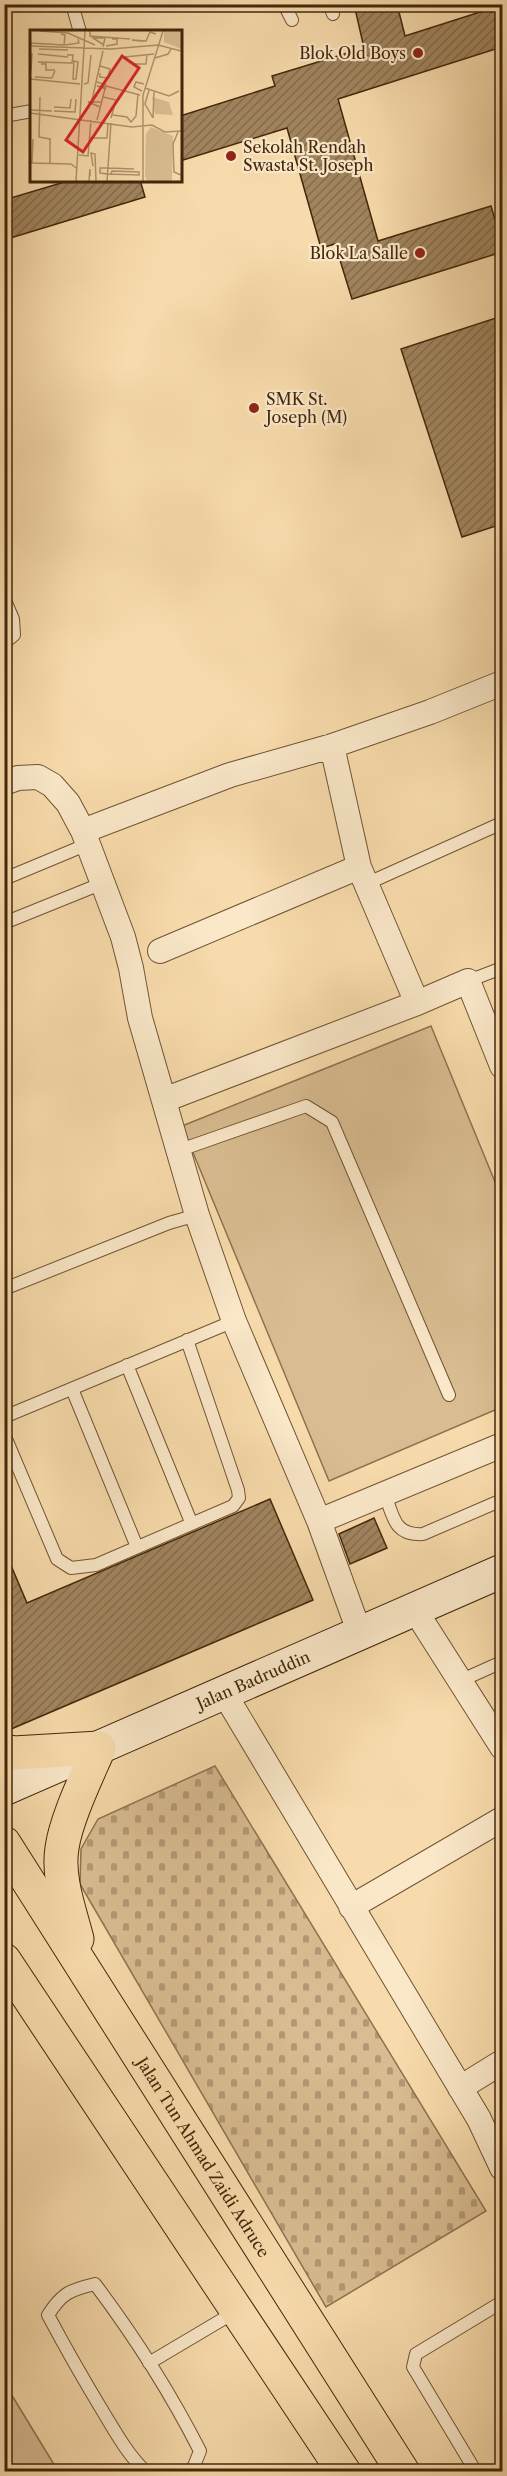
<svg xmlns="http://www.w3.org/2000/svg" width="507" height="2476" font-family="'Libre Caslon Text',serif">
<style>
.grass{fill:#d9bc91;stroke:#8e724e;stroke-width:1.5}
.cemetery{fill:url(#cemetery-stones);stroke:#8e724e;stroke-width:1.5}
.building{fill:url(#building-hatch);stroke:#43270b;stroke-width:1.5}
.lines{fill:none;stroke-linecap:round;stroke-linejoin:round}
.lane-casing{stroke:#705433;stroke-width:14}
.street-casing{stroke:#705433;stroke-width:26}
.secondary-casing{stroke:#43270b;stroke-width:35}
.primary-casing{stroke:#43270b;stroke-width:35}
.lane{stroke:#fae8c9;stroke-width:12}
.street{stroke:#fae8c9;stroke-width:24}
.secondary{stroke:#fae8c9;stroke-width:33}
.primary{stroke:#f8dbac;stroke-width:33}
.poi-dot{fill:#8f2418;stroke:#fae8c9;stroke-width:2}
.labels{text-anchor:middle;stroke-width:4.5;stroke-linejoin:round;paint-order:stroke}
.poi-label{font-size:16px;fill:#43270b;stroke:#fae8c9;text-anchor:end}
.street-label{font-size:16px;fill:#43270b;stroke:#fae8c9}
.inset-road{fill:none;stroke:#b0936c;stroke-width:1.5}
.view{fill:#d62828;fill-opacity:0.15;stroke:#d62828;stroke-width:3}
.inset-edge{fill:none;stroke:#43270b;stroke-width:3}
</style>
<defs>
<pattern id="cemetery-stones" width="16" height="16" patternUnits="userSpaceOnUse" patternTransform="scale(1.5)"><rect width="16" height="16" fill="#d9bc91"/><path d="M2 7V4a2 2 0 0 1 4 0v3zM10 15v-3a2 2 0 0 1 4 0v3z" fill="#b29975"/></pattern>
<pattern id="building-hatch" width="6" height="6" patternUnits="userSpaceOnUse" patternTransform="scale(1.5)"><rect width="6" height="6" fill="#a1855f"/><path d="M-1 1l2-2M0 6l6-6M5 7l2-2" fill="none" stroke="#856d4d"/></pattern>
</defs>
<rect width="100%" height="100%" fill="#f8dbac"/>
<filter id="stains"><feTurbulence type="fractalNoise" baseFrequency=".00333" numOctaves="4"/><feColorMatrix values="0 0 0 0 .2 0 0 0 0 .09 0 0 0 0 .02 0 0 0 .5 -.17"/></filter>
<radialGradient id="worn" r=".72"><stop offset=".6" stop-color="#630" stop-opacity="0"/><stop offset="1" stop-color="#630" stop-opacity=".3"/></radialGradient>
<path class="grass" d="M431 1026 502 1199V1407L329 1481 182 1126Z
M5 2384 58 2471H5Z"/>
<path class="cemetery" d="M215 1766 486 2211 326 2307 80 1884 81 1849 98 1819Z"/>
<path class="building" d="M354 4H397L405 36 502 5V47L338 99 378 241 491 206 502 244V252L352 299 335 244 321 248 287 128 180 161V116L275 86 272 76 364 48Z
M71 180H140L145 197 4 240V200Z
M502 316V524L462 537 401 349Z
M270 1499 313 1600 4 1732V1549L27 1603Z
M374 1518 387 1548 350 1564 339 1534Z"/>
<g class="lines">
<defs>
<path id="lane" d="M72 4 80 32
M284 4 292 20
M329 4 333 14
M4 116 32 111
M4 598 13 619 14 635 4 643
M4 879 88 844
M366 884 502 823
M4 923 103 883
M468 981 502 968
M180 1150 306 1106 332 1122 449 1395
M4 1289 169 1223 197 1215
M127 1365 191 1522
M72 1389 137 1547
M4 1417 234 1321
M4 1434 57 1559 71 1568 96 1565 233 1506 239 1498 238 1490 187 1340
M385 1494C393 1516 394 1536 423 1534L502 1500
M462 1680 502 1662
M149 2363 235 2312
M146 2472C129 2456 117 2435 105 2415 85 2382 66 2349 48 2315 62 2293 70 2290 95 2284 134 2336 170 2392 200 2451L194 2466 188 2472
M476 2472 413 2367 416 2354 502 2302"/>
<path id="street" d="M332 746 359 867 417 1003
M4 783 18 778 38 777 52 785 68 803 83 831 123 937 131 968 140 1018 197 1215 234 1321 319 1521 360 1634
M83 831 230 775 332 746 430 712 502 683
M160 951 359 867
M164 1100 417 1003 468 981 502 1066
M319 1521 502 1445
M415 1610 502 1747
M224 1693 479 2119 502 2168
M351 1907 502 1819
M460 2088 502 2062"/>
<g id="secondary">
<path id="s1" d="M4 1789 502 1571"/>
</g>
<g id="primary">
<path d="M4 1751 14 1753 99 1748C87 1776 66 1819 62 1848 57 1878 70 1911 77 1939"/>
<path id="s2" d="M4 1843 403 2472"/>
<path d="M4 1960 344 2472"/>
</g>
</defs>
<use href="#lane" class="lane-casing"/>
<use href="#street" class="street-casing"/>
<use href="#secondary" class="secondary-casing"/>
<use href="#primary" class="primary-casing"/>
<use href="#lane" class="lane"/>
<use href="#street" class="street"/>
<use href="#secondary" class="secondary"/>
<use href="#primary" class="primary"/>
</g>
<g class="poi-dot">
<circle cx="418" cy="53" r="6"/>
<circle cx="231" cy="156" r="6"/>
<circle cx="420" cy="253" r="6"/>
<circle cx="254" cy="408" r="6"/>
</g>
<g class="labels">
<g class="poi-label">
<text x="406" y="59">Blok Old Boys</text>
<text x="243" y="153" text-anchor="start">Sekolah Rendah<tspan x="243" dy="18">Swasta St. Joseph</tspan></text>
<text x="408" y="259">Blok La Salle</text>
<text x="266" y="405" text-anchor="start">SMK St.<tspan x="266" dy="18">Joseph (M)</tspan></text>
</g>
<g class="street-label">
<text dy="6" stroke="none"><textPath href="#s1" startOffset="272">Jalan Badruddin</textPath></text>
<text dy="6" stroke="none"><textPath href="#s2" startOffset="372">Jalan Tun Ahmad Zaidi Adruce</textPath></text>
</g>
</g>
<g transform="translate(30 30)">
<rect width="152" height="152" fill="#f8dbac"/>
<path d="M122 67 139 72 143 85 125 84ZM121 97 143 106 142 151H117L115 146 116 104Z" fill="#d9bc91"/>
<path d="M134 1H151V19L134 12Z" fill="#d9bc91"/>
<path class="inset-road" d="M10 1 38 3 65 15M60 1V6L100 9M111 11 102 10 116 11 120 2 126 4M0 13 34 15 35 5 31 4M35 15 49 13 48 9M0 16 81 19 128 15 151 21M76 16 87 14V9H82M73 17 75 8H63L74 15M9 19 38 20M8 24 38 27M95 27 124 24M125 28 138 24 141 19M44 31 48 32 46 49H43ZM8 32 42 33 43 25H37M11 34H16V40H25M102 34H116L117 25M70 36 80 39 78 48 70 47V43M1 41 2 23M5 47 22 48 25 41M0 49 50 54M67 52 76 55 67 90M54 54 58 53 61 25M76 56 110 65M115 58 139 66 149 61M76 59 67 56 76 57M119 60 115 74 123 88M112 61 104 57 106 52 114 54M10 67 9 107 20 109V134M73 67 86 70 81 88M62 70 73 21M24 77 40 78 41 69M70 77 58 72H71M0 80 22 81M24 81 45 82 46 69M0 83 102 97 122 95 135 102 151 101M83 85 97 87 101 92 106 86 108 64M123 88 124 62M148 102 143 114 144 142 151 145M60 108H77L78 93M49 125 58 126 61 90M0 133 41 134 46 138M2 133 3 109M63 136 61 123 65 124 66 151M78 138H70V143L78 144 109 145V142L82 141 81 144M78 138 104 139M46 151 55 1M59 151 60 139V146M77 151 81 93M113 151V65L133 1"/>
<path class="view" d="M92 26 109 38 53 122 36 110Z"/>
<rect width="152" height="152" class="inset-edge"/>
</g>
<rect width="507" height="2476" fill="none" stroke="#f8dbac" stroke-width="24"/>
<rect x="6" y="6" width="495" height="2464" fill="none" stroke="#43270b" stroke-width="3"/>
<rect x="12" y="12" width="483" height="2452" fill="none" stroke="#43270b" stroke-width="1.5"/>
<rect width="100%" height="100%" filter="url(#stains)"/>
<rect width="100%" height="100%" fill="url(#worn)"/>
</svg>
